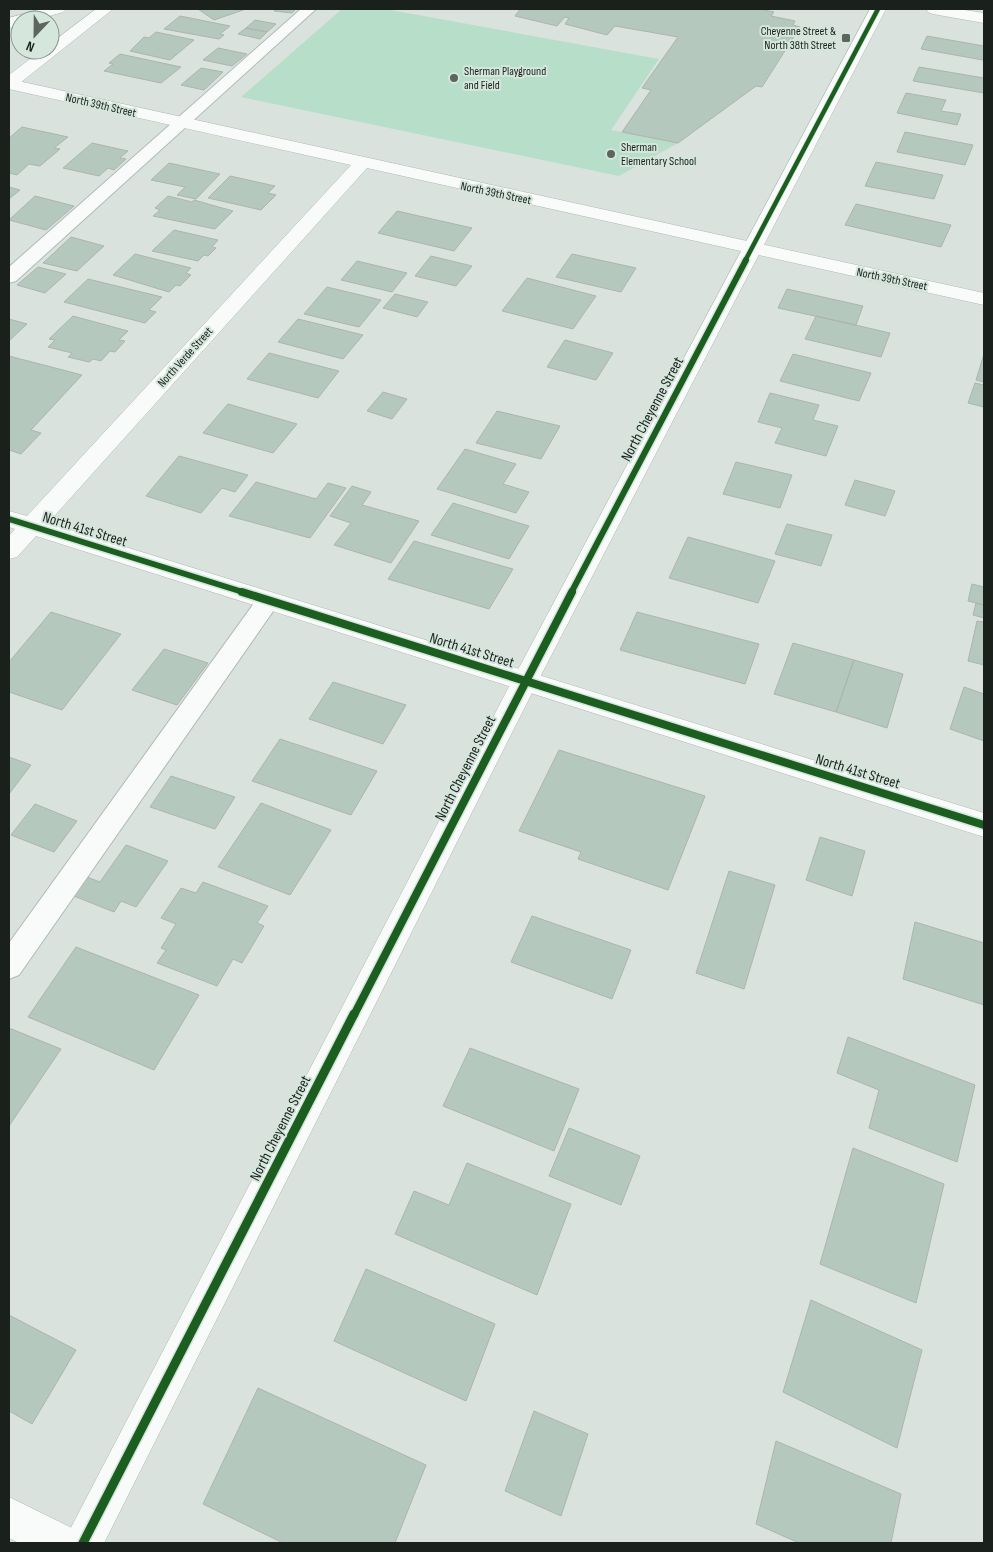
<svg xmlns="http://www.w3.org/2000/svg" width="993" height="1552" font-family="'Sofia Sans Condensed',sans-serif">
<style>
.green{fill:#b6dec8}
.building{fill:#b4c8bd;stroke:#adb4b0}
.lines{fill:none;stroke-linecap:round;stroke-linejoin:round}
.lane-casing{stroke:#b1b9b5;stroke-width:2}
.street-casing{stroke:#b1b9b5;stroke-width:1}
.secondary-casing{stroke:#b1b9b5;stroke-width:1}
.lane{fill:#f9fbfa;fill-rule:evenodd}
.street{fill:#f9fbfa;fill-rule:evenodd}
.secondary{fill:#f9fbfa;fill-rule:evenodd}
.cycleway-far3-casing{stroke:#d5e6dc;stroke-width:6}
.cycleway-far2-casing{stroke:#d5e6dc;stroke-width:9}
.cycleway-far1-casing{stroke:#d5e6dc;stroke-width:11}
.cycleway-casing{stroke:#d5e6dc;stroke-width:12}
.cycleway-far3{stroke:#1b5e20;stroke-width:4.5}
.cycleway-far2{stroke:#1b5e20;stroke-width:6}
.cycleway-far1{stroke:#1b5e20;stroke-width:8}
.cycleway{stroke:#1b5e20;stroke-width:9}
.poi-dot{fill:#5d6560;stroke:#d5e6dc;stroke-width:2}
.labels{text-anchor:middle;stroke-width:4;stroke-linejoin:round;paint-order:stroke}
.far-poi-label{font-size:12px;fill:#1a211d;stroke:#d5e6dc;text-anchor:start}
.far-street-label{font-size:12px;fill:#1a211d;stroke:#d5e6dc}
.street-label{font-size:15px;fill:#1a211d;stroke:#d5e6dc}
</style>
<rect width="100%" height="100%" fill="#d9e2dd"/>
<path class="green" d="M342 9H385L659 59 611 130 678 143 619 176 241 97Z"/>
<path class="building" d="M198 9H246L214 20Z
M276 9H296L292 13 274 11Z
M516 9H759L774 12 771 16 795 21 793 25 800 27 762 87 756 86 678 143 622 132 651 90 642 88 678 37 615 26 607 35 565 24 569 18 565 17 557 26 515 16 520 9Z
M180 16 230 26 220 34 224 35 219 39 164 29Z
M255 20 276 24 267 32 246 28Z
M246 28 267 32 260 39 238 34Z
M156 32 194 40 170 60 130 51 144 37 149 38Z
M927 36 984 46V57L983 60 921 49Z
M218 48 247 54 232 66 203 60Z
M120 54 181 67 161 83 104 71 113 64 109 63Z
M919 67 984 78V93L913 81Z
M201 68 223 72 204 90 181 85Z
M906 93 946 100 941 111 961 114 957 125 897 113Z
M22 127 68 137 54 148 60 149 40 166 29 164 17 175 9 173V138Z
M905 132 973 145 965 165 897 152Z
M92 143 128 151 120 158 126 159 114 170 108 168 99 176 63 168Z
M876 162 943 175 934 199 865 186Z
M169 163 220 174 196 199 177 195 185 187 151 180Z
M230 176 275 186 268 193 276 195 261 210 208 198Z
M9 187 20 190 9 199Z
M35 196 74 206 46 230 9 220Z
M168 196 192 202 194 200 233 211 215 229 153 216 160 210 155 208Z
M856 204 951 225 941 247 845 225Z
M397 211 472 228 454 251 378 233Z
M174 230 218 240 212 247 216 248 208 256 204 255 198 261 152 251Z
M71 237 104 246 77 271 43 263Z
M135 254 191 268 186 273 191 275 180 286 176 285 169 292 113 275Z
M572 254 636 268 621 292 556 277Z
M431 256 472 266 456 286 415 276Z
M357 261 407 273 392 292 341 280Z
M38 267 66 274 45 293 17 285Z
M527 278 596 296 573 329 502 311Z
M88 279 162 297 149 310 156 312 145 323 64 302Z
M327 287 381 300 359 327 304 314Z
M787 289 863 306 856 325 778 308Z
M395 294 428 302 417 317 383 308Z
M73 316 128 331 119 340 125 341 115 352 110 351 101 361 93 359 89 362 68 357 72 353 48 347 55 340 49 339Z
M816 316 890 333 881 357 805 339Z
M9 319 27 324 9 341Z
M298 319 363 335 343 359 278 342Z
M565 340 613 353 596 380 547 367Z
M269 353 339 371 318 398 247 379Z
M793 354 871 373 859 401 780 381Z
M984 354V382L976 380Z
M9 356 82 375 31 430 41 433 21 454 9 450Z
M975 383 984 385V407L968 403Z
M383 392 407 399 392 419 367 411Z
M770 393 819 405 813 420 838 426 826 456 775 443 782 428 758 422Z
M228 404 297 424 273 453 203 433Z
M497 411 560 426 541 459 476 443Z
M465 449 516 464 503 484 529 492 516 513 437 489Z
M179 456 248 475 235 492 222 488 201 513 146 496Z
M736 462 792 475 780 508 723 494Z
M855 480 895 491 885 516 845 505Z
M256 482 316 499 328 483 346 488 310 538 229 516Z
M352 486 371 492 362 505 419 521 391 563 334 545 351 523 330 516Z
M453 503 529 526 509 559 431 535Z
M787 524 832 535 821 566 775 554Z
M688 537 775 561 758 603 669 578Z
M414 541 513 569 489 609 388 579Z
M972 584 984 587V605L968 601Z
M976 603 984 605V618L973 615Z
M51 612 121 634 62 710 9 692V662Z
M637 612 759 644 745 684 620 650Z
M977 621 984 622V665L968 661Z
M793 643 854 660 836 712 774 694Z
M164 649 208 663 177 705 132 690Z
M854 660 903 674 887 728 836 712Z
M333 682 406 705 383 744 309 719Z
M964 687 984 694V741L950 729Z
M280 739 377 771 351 815 252 781Z
M559 750 705 796 668 890 578 859 581 852 519 831Z
M9 757 31 765 9 794Z
M171 776 235 797 215 829 150 807Z
M261 803 331 830 290 895 218 867Z
M35 804 77 821 54 852 11 835Z
M820 837 865 851 852 896 806 880Z
M126 845 168 861 136 907 121 901 114 912 74 896 87 877 100 882Z
M729 871 775 885 744 989 696 973Z
M203 882 268 906 257 923 264 926 242 963 233 959 217 986 157 963 166 950 161 948 176 924 161 918 181 888 196 893Z
M532 916 631 950 612 999 511 962Z
M915 922 984 943V1005L903 979Z
M76 947 199 995 154 1070 28 1017Z
M9 1028 61 1049 9 1126Z
M848 1037 975 1085 957 1162 869 1128 879 1090 837 1073Z
M470 1048 579 1089 554 1151 443 1106Z
M569 1128 640 1156 621 1205 549 1176Z
M853 1148 944 1184 916 1303 820 1264Z
M467 1163 571 1204 537 1295 395 1234 414 1191 449 1205Z
M366 1269 495 1324 466 1401 334 1341Z
M811 1300 922 1350 897 1448 783 1392Z
M9 1315 76 1350 32 1424 9 1411Z
M258 1388 426 1465 395 1543H283L203 1504Z
M534 1411 588 1434 561 1516 505 1491Z
M776 1441 901 1494 891 1543H799L756 1524Z"/>
<g class="lines">
<defs>
<path id="lane" d="M301 9H316L16 281 9 283V267Z
M268 593 276 595 280 601 276 607 19 975 9 979V943L260 595Z"/>
<path id="street" d="M42 9H66L63 12 36 20H20V25L9 28V18Z
M926 9H958L984 13V23L933 14 928 12Z
M9 79 984 293V305L367 168 48 523 984 813V837L36 536 17 557 9 559V536L15 529 9 527V511L27 516 351 165 9 89Z
M9 1497 74 1529 80 1543H19L9 1538Z"/>
<path id="secondary" d="M96 9H113L15 87 9 88V75L42 50H50V44Z
M870 9H886L538 681 104 1543H63L512 681Z"/>
</defs>
<use href="#lane" class="lane-casing"/>
<use href="#street" class="street-casing"/>
<use href="#secondary" class="secondary-casing"/>
<use href="#lane" class="lane"/>
<use href="#street" class="street"/>
<use href="#secondary" class="secondary"/>
<defs>
<path id="cycleway-far3" d="M745 261 878 9"/>
<path id="cycleway-far2" d="M9 519 246 593
M571 593 746 260"/>
<path id="cycleway-far1" d="M242 592 984 825
M354 1015 572 592"/>
<path id="cycleway" d="M83 1543 354 1014"/>
</defs>
<use href="#cycleway-far3" class="cycleway-far3-casing"/>
<use href="#cycleway-far2" class="cycleway-far2-casing"/>
<use href="#cycleway-far1" class="cycleway-far1-casing"/>
<use href="#cycleway" class="cycleway-casing"/>
<use href="#cycleway-far3" class="cycleway-far3"/>
<use href="#cycleway-far2" class="cycleway-far2"/>
<use href="#cycleway-far1" class="cycleway-far1"/>
<use href="#cycleway" class="cycleway"/>
</g>
<g class="poi-dot">
<rect x="841" y="33" width="10" height="10" rx="2.5"/>
<circle cx="454" cy="78" r="5"/>
<circle cx="611" cy="154" r="5"/>
</g>
<g class="labels">
<g class="far-poi-label">
<text x="836" y="35" text-anchor="end">Cheyenne Street &amp;<tspan x="836" dy="14">North 38th Street</tspan></text>
<text x="464" y="75">Sherman Playground<tspan x="464" dy="14">and Field</tspan></text>
<text x="621" y="151">Sherman<tspan x="621" dy="14">Elementary School</tspan></text>
</g>
<g class="far-street-label">
<text transform="translate(101 105) rotate(13)" y="4">North 39th Street</text>
<text transform="translate(496 193) rotate(12)" y="4">North 39th Street</text>
<text transform="translate(892 279) rotate(12)" y="4">North 39th Street</text>
<text transform="translate(185 357) rotate(-48)" y="4">North Verde Street</text>
</g>
<g class="street-label">
<text transform="translate(652 409) rotate(-62)" y="5">North Cheyenne Street</text>
<text transform="translate(85 529) rotate(17)" y="5">North 41st Street</text>
<text transform="translate(472 650) rotate(17)" y="5">North 41st Street</text>
<text transform="translate(465 768) rotate(-63)" y="5">North Cheyenne Street</text>
<text transform="translate(858 771) rotate(17)" y="5">North 41st Street</text>
<text transform="translate(280 1128) rotate(-63)" y="5">North Cheyenne Street</text>
</g>
</g>
<rect width="993" height="1552" fill="none" stroke="#1a211d" stroke-width="20"/>
<g transform="translate(35 35) rotate(202)"><circle r="24" fill="#d5e6dc" stroke="#8a9790"/>
<path d="M0-4L9 19L0 12L-9 19Z" fill="#5d6560"/>
<text y="-8" font-size="14" font-weight="bold" text-anchor="middle" fill="#1a211d">N</text>
</g>
</svg>
